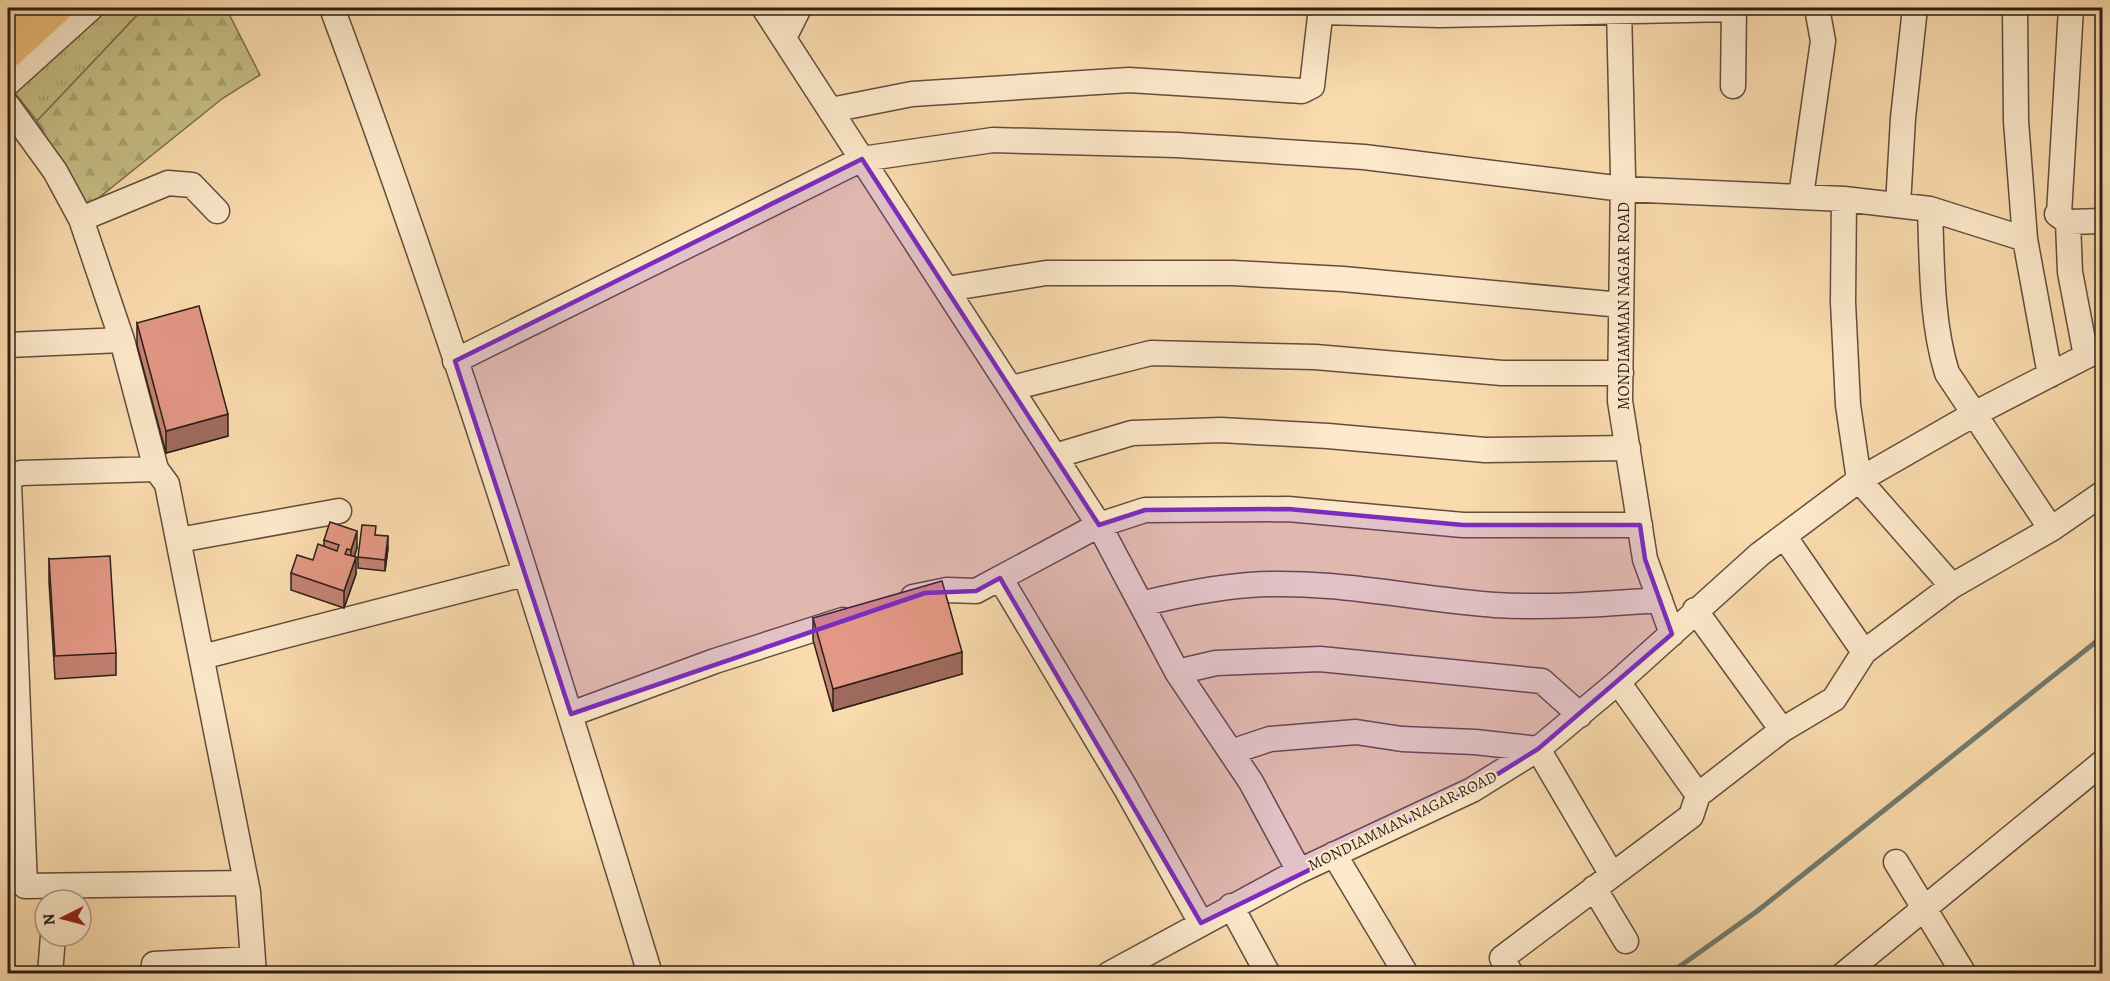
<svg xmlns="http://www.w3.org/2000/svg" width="2110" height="981" font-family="Alegreya,serif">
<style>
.grass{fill:url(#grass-tufts);stroke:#7a6e4e;stroke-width:1.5}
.forest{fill:url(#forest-firs);stroke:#7a6e4e;stroke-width:1.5}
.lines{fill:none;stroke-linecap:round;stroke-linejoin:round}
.stream{stroke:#717d72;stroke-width:5}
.minor-casing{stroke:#614e3d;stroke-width:27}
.highway-casing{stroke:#2e1f18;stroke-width:36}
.minor{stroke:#fce8ca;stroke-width:24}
.highway{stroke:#edbe76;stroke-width:33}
.wall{fill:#c38272;stroke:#2e1f18;stroke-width:1.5}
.shaded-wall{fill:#9f6a5d;stroke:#2e1f18;stroke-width:1.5}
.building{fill:#e39785;stroke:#2e1f18;stroke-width:1.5}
.marked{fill:#7b2cbf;fill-opacity:0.2;stroke:#7b2cbf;stroke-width:4.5;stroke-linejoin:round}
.labels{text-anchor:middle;stroke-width:4.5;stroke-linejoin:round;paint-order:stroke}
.street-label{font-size:16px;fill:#2e1f18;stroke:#fce8ca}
</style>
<defs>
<pattern id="grass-tufts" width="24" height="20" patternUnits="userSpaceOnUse" patternTransform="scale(1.5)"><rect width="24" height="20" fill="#c6be84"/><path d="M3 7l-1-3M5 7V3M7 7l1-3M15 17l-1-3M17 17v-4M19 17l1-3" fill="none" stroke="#aaa371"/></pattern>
<pattern id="forest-firs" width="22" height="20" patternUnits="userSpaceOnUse" patternTransform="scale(1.5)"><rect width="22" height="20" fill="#c6be84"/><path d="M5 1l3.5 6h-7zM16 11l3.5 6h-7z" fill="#aaa371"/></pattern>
</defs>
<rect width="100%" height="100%" fill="#fadbad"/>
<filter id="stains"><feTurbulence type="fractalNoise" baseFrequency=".00333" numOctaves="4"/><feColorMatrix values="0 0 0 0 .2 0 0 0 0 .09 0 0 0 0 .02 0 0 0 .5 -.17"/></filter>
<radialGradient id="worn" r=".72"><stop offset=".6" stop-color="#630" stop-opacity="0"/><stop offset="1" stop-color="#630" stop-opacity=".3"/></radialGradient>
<path class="grass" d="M104 8H144L37 121 15 93Z"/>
<path class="forest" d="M144 8H226L260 75 223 98 86 208 37 121Z"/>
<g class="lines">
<path class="stream" d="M1669 974 1756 912 2102 637"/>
<defs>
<path id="minor" d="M332 8C450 325 551 650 650 974
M764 8 1099 525 1177 672 1251 782 1299 871
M1619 8 1623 177 1620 401 1645 559 1672 634
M2015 8 2016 121 2025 239 2050 375
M1322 12 1440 15 1734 9
M784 38 799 8
M8 83 91 8
M1733 86 1734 8
M8 106 55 171 81 219 122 340 156 469 167 484 248 892 254 974
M831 110 912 94 1129 80 1302 91 1312 86 1321 8
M1801 196 1823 41 1817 8
M1844 199 1843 302 1848 405 1859 480 1952 586
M1898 205 1903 118 1915 8
M1930 209C1932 263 1931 321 1947 373L2051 529
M2057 214 2068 222 2102 221
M2059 214 2071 8
M81 219 168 183 192 185 217 211
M2068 222 2070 272 2086 356
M947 289 1046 273H1233L1343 279 1621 305
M8 345 122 340
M455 361 862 159 993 140 1177 145 1364 157 1623 189 1844 199 1930 209 2025 239
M1012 388 1151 353 1315 357 1502 373H1621
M1055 456 1132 433 1221 430 1328 436 1485 450 1628 448
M156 469 21 473 13 476 9 483 25 886 246 883
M1784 536 1864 652
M179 540 339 511
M1000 578 1125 787 1201 923
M913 597 947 590 976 591 1099 525 1145 510 1288 509 1463 525H1640
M1141 604C1177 595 1212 588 1249 585 1331 579 1414 599 1495 605 1550 608 1605 604 1660 600
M1695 610 1782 730
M202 657 524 574
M1177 672 1216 663 1320 659 1542 681 1580 715
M1618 682 1698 795
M571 714 715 661 843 620
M1231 752 1270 739 1356 732 1402 739 1475 742 1538 749 1612 875
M1334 854 1406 974
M1896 862 1964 974
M1594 888 1626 941
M1231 906 1268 974
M50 974 53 936
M153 974 154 964 252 959
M1109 974 1299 871 1472 790 1538 749 1618 682 1760 554 1859 480 1976 413 2102 348
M1511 974 1502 958 1691 816 1698 795 1782 730 1834 699 1864 652 1952 586 2051 529 2102 494
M1844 974 2102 763"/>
<path id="highway" d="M8 18 19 8
M8 51 55 8"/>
</defs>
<use href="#minor" class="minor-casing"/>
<use href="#highway" class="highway-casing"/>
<use href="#minor" class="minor"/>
<use href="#highway" class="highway"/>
</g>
<path class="wall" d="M137 323 228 436 166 453 137 345Z
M376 535 388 548 385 571 358 568V557Z
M324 540 357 548 354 557 356 574 344 608 291 590V573L313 560 324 546Z
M49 559 116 653V675L55 679 49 582Z
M813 618 962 674 833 711 813 640Z"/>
<path class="shaded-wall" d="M13 169V181L8 182V170Z
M228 414V436L166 453V431Z
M357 531V548L351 567V550Z
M388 536V548L385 571V560Z
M356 557V574L344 608V591Z
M962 652V674L833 711V689Z"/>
<path class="building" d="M8 140 13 169 8 170Z
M199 306 228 414 166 431 137 323Z
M330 522 357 531 351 550 347 549 345 554 356 557 344 591 291 573 297 555 313 560 318 544 337 551 339 545 324 540Z
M362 525 376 526 375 535 388 536 385 560 358 557Z
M110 556 116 653 55 656 49 559Z
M942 581 962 652 833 689 813 618Z"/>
<path class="marked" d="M862 159 1099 525 1145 510 1288 509 1463 525H1640L1645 559 1672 634 1538 749 1472 790 1201 923 1000 578 976 591 925 593 571 714 455 361Z"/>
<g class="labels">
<g class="street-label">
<text transform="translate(1623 306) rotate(-90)" y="6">MONDIAMMAN NAGAR ROAD</text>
<text transform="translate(1402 820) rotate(-26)" y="6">MONDIAMMAN NAGAR ROAD</text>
</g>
</g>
<rect width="2110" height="981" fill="none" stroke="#fadbad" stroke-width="30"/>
<rect x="9" y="9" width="2092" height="963" fill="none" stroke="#2e1f18" stroke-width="3"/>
<rect x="15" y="15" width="2080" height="951" fill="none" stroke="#2e1f18" stroke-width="1.5"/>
<g transform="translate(63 918) rotate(264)"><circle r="28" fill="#fce8ca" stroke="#aa9883" stroke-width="1.5"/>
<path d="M0-4.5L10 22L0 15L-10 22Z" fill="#8f2418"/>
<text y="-9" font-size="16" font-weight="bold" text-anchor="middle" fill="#2e1f18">N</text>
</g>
<rect width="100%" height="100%" filter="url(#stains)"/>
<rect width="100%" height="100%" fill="url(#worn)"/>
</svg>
